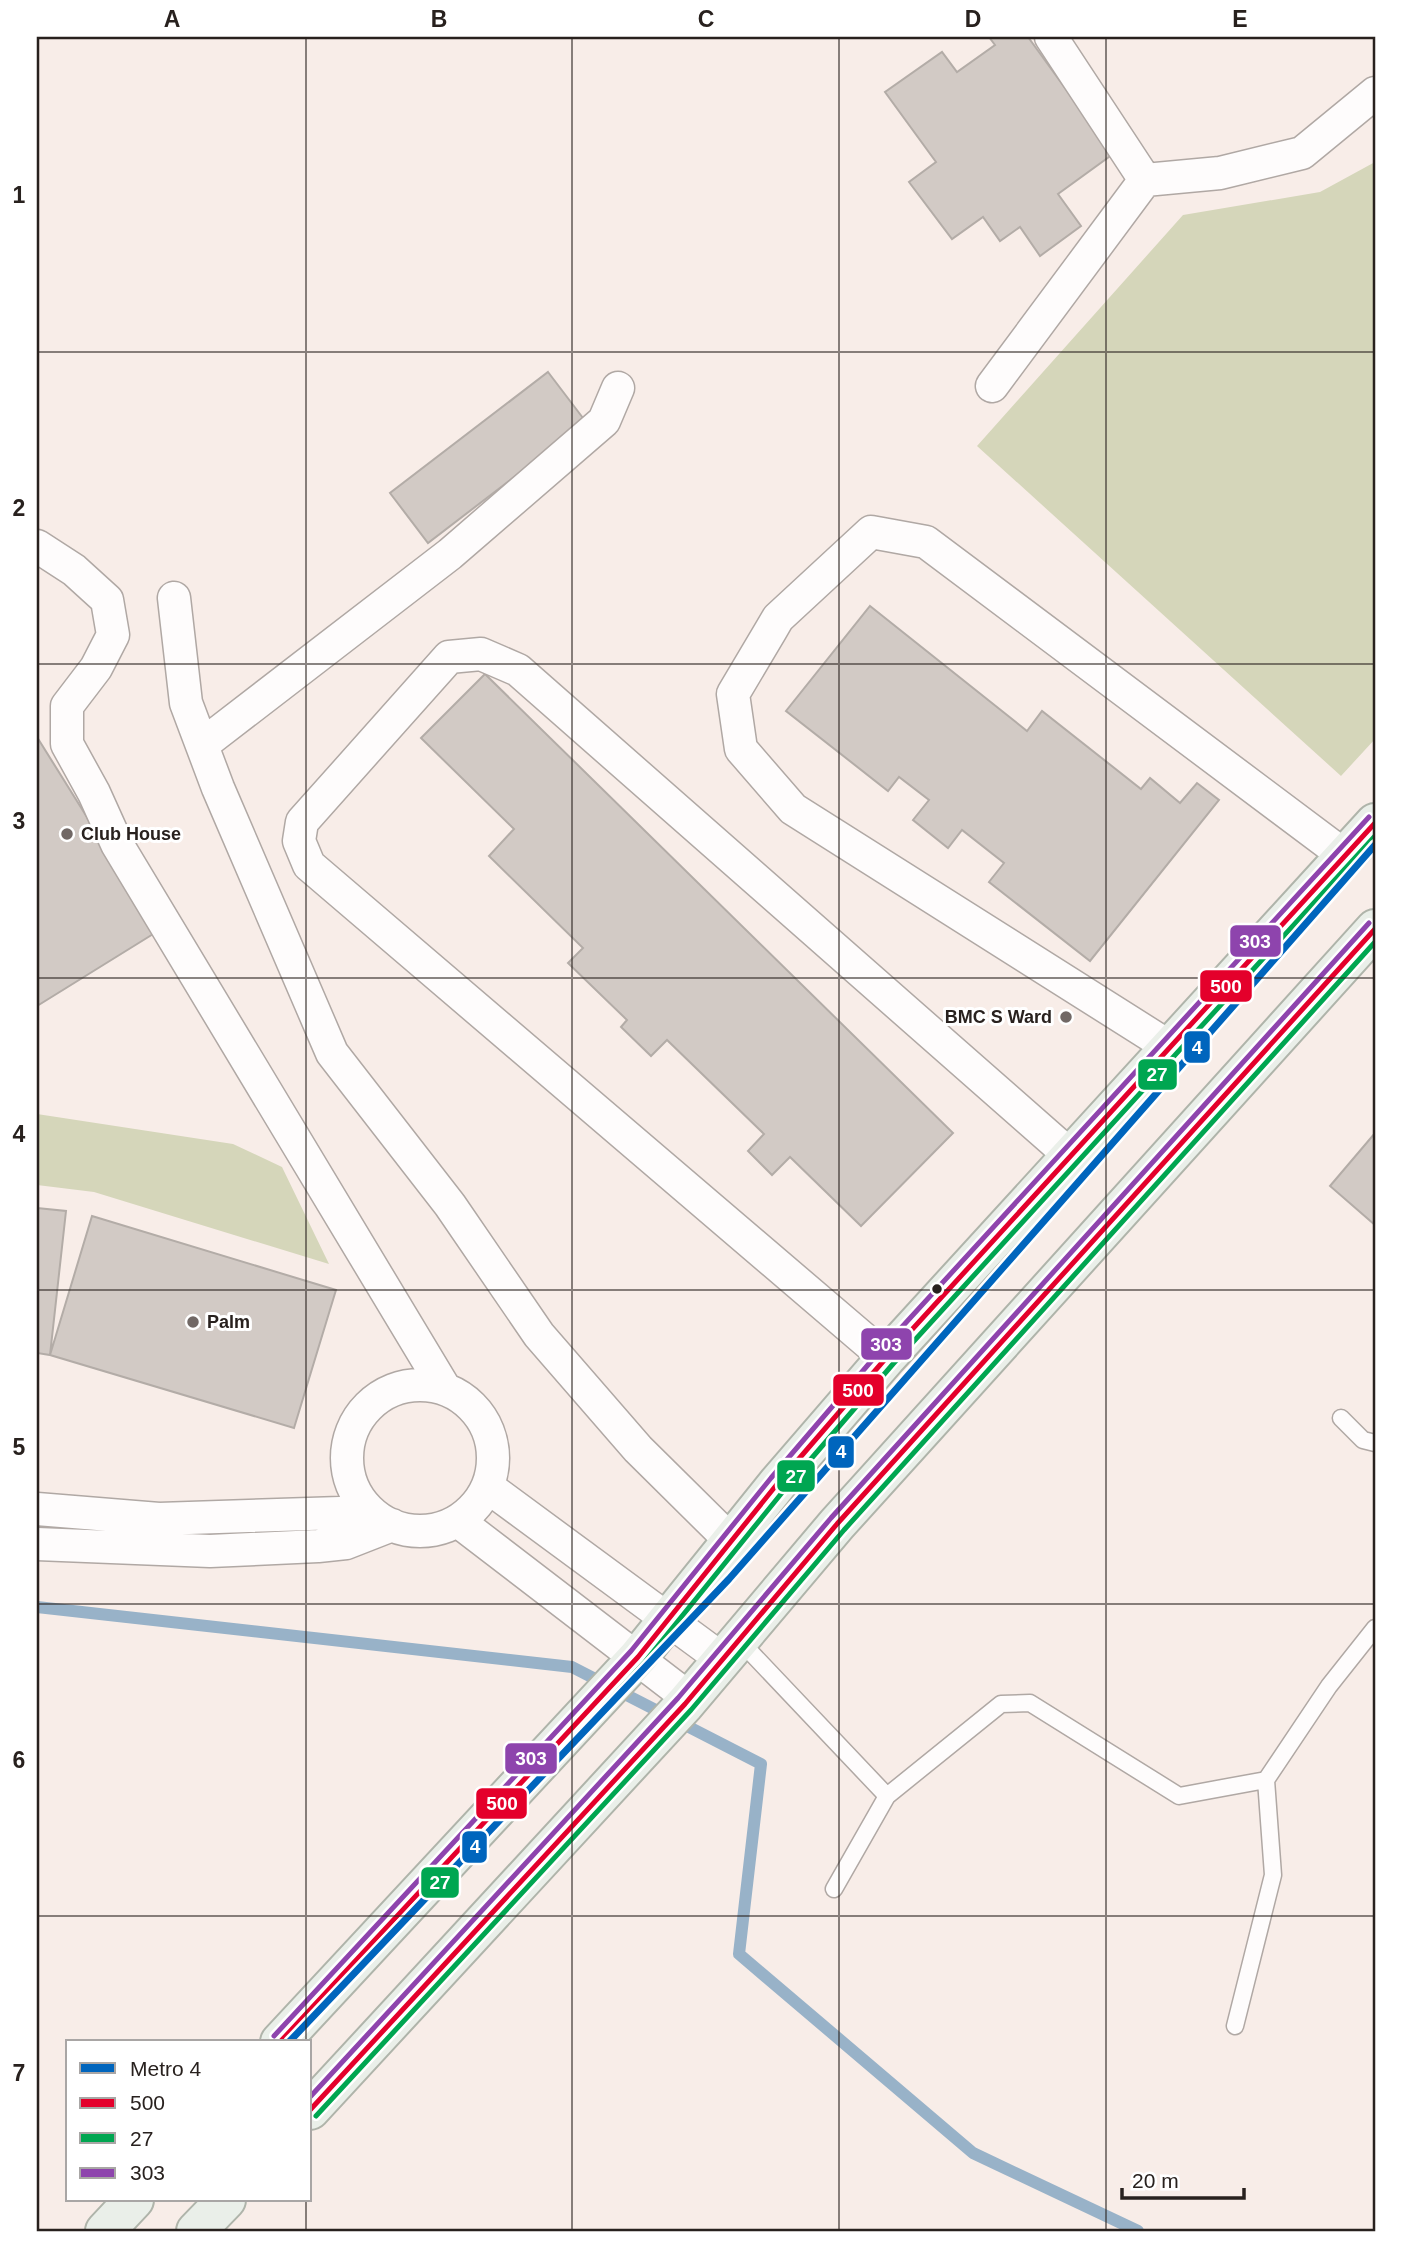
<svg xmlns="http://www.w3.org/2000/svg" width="1412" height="2268" font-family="Helvetica,sans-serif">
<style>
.green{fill:#d5d6ba}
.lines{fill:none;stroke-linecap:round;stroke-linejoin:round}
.stream{stroke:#98b2c8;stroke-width:12}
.building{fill:#d2cac5;stroke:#b3aca7;stroke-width:2}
.service-casing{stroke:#b0a8a4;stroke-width:19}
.minor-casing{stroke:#b0a8a4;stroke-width:35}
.primary-casing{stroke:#afb4aa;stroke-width:42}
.service{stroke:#fefcfc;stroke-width:16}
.minor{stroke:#fefcfc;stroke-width:32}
.primary{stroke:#eaefe9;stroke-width:38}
.bus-1-casing{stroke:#fff;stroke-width:10}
.bus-2-casing{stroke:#fff;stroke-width:10}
.bus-3-casing{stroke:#fff;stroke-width:10}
.bus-1{stroke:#e4002b;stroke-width:5}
.bus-2{stroke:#00a651;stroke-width:5}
.bus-3{stroke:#8e44ad;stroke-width:5}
.metro-1-casing{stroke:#fff;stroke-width:12}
.metro-1{stroke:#0065bd;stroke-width:7}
.grid{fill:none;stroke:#28211e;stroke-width:2;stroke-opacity:0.55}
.poi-dot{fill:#716865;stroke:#fff;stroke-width:2.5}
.bus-dot{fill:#28211e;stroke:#fff;stroke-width:2.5}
.labels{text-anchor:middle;stroke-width:6;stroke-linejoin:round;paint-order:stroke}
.poi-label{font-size:18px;font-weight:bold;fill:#28211e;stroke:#fff;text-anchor:start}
.line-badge{stroke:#fff;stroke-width:2.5}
.badge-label{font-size:19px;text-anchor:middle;font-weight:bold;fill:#fff}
.neatline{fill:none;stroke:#28211e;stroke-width:2.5}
.grid-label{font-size:23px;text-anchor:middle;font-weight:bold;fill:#28211e}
</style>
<rect width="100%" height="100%" fill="#f8ede8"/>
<path class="green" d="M1375 162V739L1341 776 977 446 1183 215 1320 192Z
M37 1114 233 1144 282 1167 329 1264 94 1192 37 1185Z"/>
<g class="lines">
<path class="stream" d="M37 1607 572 1667 761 1764 739 1954 973 2153 1138 2231"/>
</g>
<path class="building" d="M989 37H1028L1113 154 1058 194 1081 226 1040 256 1020 227 1000 241 983 217 952 239 909 182 936 162 885 92 942 52 957 72 995 45Z
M548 372 586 422 428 543 390 493Z
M870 606 1027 731 1042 711 1141 789 1150 778 1180 803 1197 783 1219 800 1090 961 989 882 1004 863 962 830 948 848 913 820 929 800 899 777 888 791 786 711Z
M485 674 953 1133 861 1226 790 1157 772 1175 748 1151 764 1134 667 1040 651 1056 621 1027 627 1020 568 963 583 948 489 856 514 829 421 738Z
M37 737 158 931 37 1006Z
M1375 1133V1225L1330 1186Z
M37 1208 66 1211 50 1355 37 1353Z
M92 1216 336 1290 294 1428 50 1355Z"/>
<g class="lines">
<defs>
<path id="service" d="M1341 1418 1363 1440 1375 1443
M740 1641 887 1796 1001 1704 1030 1703 1179 1796 1266 1780 1273 1875 1235 2026
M1266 1780 1329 1686 1375 1628
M834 1889 887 1796"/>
<path id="minor" d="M1051 37 1145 180
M992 386 1145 180 1220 173 1302 153 1375 93
M37 546 74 570 107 600 113 635 96 668 67 706V744L94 793 117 844 445 1389
M174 598 186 703 218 788 332 1053 450 1205 539 1335 638 1449 731 1541
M202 745 450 554 604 421 618 388
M1171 1048 793 809 741 749 733 694 771 630 778 618 871 532 926 542 1345 856
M886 1358 309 865 299 841 302 822 449 657 481 654 518 670 1073 1158
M347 1458a73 73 0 1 1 146 0a73 73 0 1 1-146 0Z
M488 1487 723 1660
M37 1509 159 1519 371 1512
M458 1521 690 1699
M37 1544 210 1551 318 1546 346 1543 392 1525"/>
<path id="primary" d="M280 2042 638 1657 778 1483 886 1358 1375 823
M310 2110 685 1704 837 1524 1375 929
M105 2231 134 2200
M196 2231 226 2200"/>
</defs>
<use href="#service" class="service-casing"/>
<use href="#minor" class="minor-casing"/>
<use href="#primary" class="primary-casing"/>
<use href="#service" class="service"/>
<use href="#minor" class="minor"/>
<use href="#primary" class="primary"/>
<defs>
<path id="bus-1" d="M280 2042 638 1657 778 1483 886 1358 1375 823
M310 2110 685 1704 837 1524 1375 929"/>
<path id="bus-2" d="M292 2042 644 1663 785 1489 893 1364 1375 836
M316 2116 691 1710 844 1530 1375 942"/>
<path id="bus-3" d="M274 2036 631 1651 771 1478 879 1352 1369 817
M310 2097 678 1698 831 1518 1369 923"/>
</defs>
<use href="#bus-1" class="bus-1-casing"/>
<use href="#bus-2" class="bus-2-casing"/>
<use href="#bus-3" class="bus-3-casing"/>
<use href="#bus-1" class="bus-1"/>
<use href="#bus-2" class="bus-2"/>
<use href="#bus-3" class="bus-3"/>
<defs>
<path id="metro-1" d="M289 2042 729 1579 1375 845"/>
</defs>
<use href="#metro-1" class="metro-1-casing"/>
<use href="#metro-1" class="metro-1"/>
</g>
<path class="grid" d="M306 37V2042M572 37V2231M839 37V2231M1106 37V2231M37 352H1375M37 664H1375M37 978H1375M37 1290H1375M37 1604H1375M37 1916H1375M306 2200V2231"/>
<g class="poi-dot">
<circle cx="67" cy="834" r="7"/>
<circle cx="1066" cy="1017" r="7"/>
<circle cx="193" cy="1322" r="7"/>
</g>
<circle class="bus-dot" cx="937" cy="1289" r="6"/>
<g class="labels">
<g class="poi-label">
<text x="81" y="840">Club House</text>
<text x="1052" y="1023" text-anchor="end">BMC S Ward</text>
<text x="207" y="1328">Palm</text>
</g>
</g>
<g class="line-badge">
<rect x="1229" y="924" width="53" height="34" rx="7" fill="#8e44ad"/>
<rect x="1199" y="969" width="54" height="34" rx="7" fill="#e4002b"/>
<rect x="1183" y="1030" width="28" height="34" rx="7" fill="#0065bd"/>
<rect x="1137" y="1058" width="41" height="33" rx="7" fill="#00a651"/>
<rect x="860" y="1327" width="53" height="34" rx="7" fill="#8e44ad"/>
<rect x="832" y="1373" width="53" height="34" rx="7" fill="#e4002b"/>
<rect x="827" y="1435" width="28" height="34" rx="7" fill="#0065bd"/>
<rect x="776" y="1459" width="40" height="34" rx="7" fill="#00a651"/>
<rect x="504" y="1742" width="54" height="33" rx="7" fill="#8e44ad"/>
<rect x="475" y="1787" width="53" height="33" rx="7" fill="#e4002b"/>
<rect x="461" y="1830" width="27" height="34" rx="7" fill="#0065bd"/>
<rect x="420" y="1866" width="40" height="33" rx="7" fill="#00a651"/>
</g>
<g class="badge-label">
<text x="1255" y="948">303</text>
<text x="1226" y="993">500</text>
<text x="1197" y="1054">4</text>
<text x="1157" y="1081">27</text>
<text x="886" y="1351">303</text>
<text x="858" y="1397">500</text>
<text x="841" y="1458">4</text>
<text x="796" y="1483">27</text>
<text x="531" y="1765">303</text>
<text x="502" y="1810">500</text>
<text x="475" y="1853">4</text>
<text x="440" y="1889">27</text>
</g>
<rect width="1412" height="2268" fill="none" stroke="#ffffff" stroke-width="77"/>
<rect x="66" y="2040" width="245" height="161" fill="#ffffff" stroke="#a9a6a5" stroke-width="2"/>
<rect x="80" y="2063" width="35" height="10" fill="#0065bd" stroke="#a9a6a5" stroke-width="2"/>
<text x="130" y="2076" font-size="21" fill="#28211e">Metro 4</text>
<rect x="80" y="2098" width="35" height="10" fill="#e4002b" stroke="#a9a6a5" stroke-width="2"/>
<text x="130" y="2110" font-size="21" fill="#28211e">500</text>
<rect x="80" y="2133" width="35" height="10" fill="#00a651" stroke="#a9a6a5" stroke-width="2"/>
<text x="130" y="2146" font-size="21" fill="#28211e">27</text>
<rect x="80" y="2168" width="35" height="10" fill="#8e44ad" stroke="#a9a6a5" stroke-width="2"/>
<text x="130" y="2180" font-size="21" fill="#28211e">303</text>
<path d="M1122 2188v10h122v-10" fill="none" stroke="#28211e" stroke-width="3.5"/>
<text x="1132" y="2188" font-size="21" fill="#28211e" stroke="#ffffff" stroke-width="5" paint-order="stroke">20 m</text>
<rect x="38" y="38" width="1336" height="2192" class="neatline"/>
<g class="grid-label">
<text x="172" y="27">A</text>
<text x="439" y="27">B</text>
<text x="706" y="27">C</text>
<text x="973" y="27">D</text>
<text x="1240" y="27">E</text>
<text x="19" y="203">1</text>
<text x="19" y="516">2</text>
<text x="19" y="829">3</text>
<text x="19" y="1142">4</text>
<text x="19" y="1455">5</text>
<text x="19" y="1768">6</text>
<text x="19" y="2081">7</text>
</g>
</svg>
